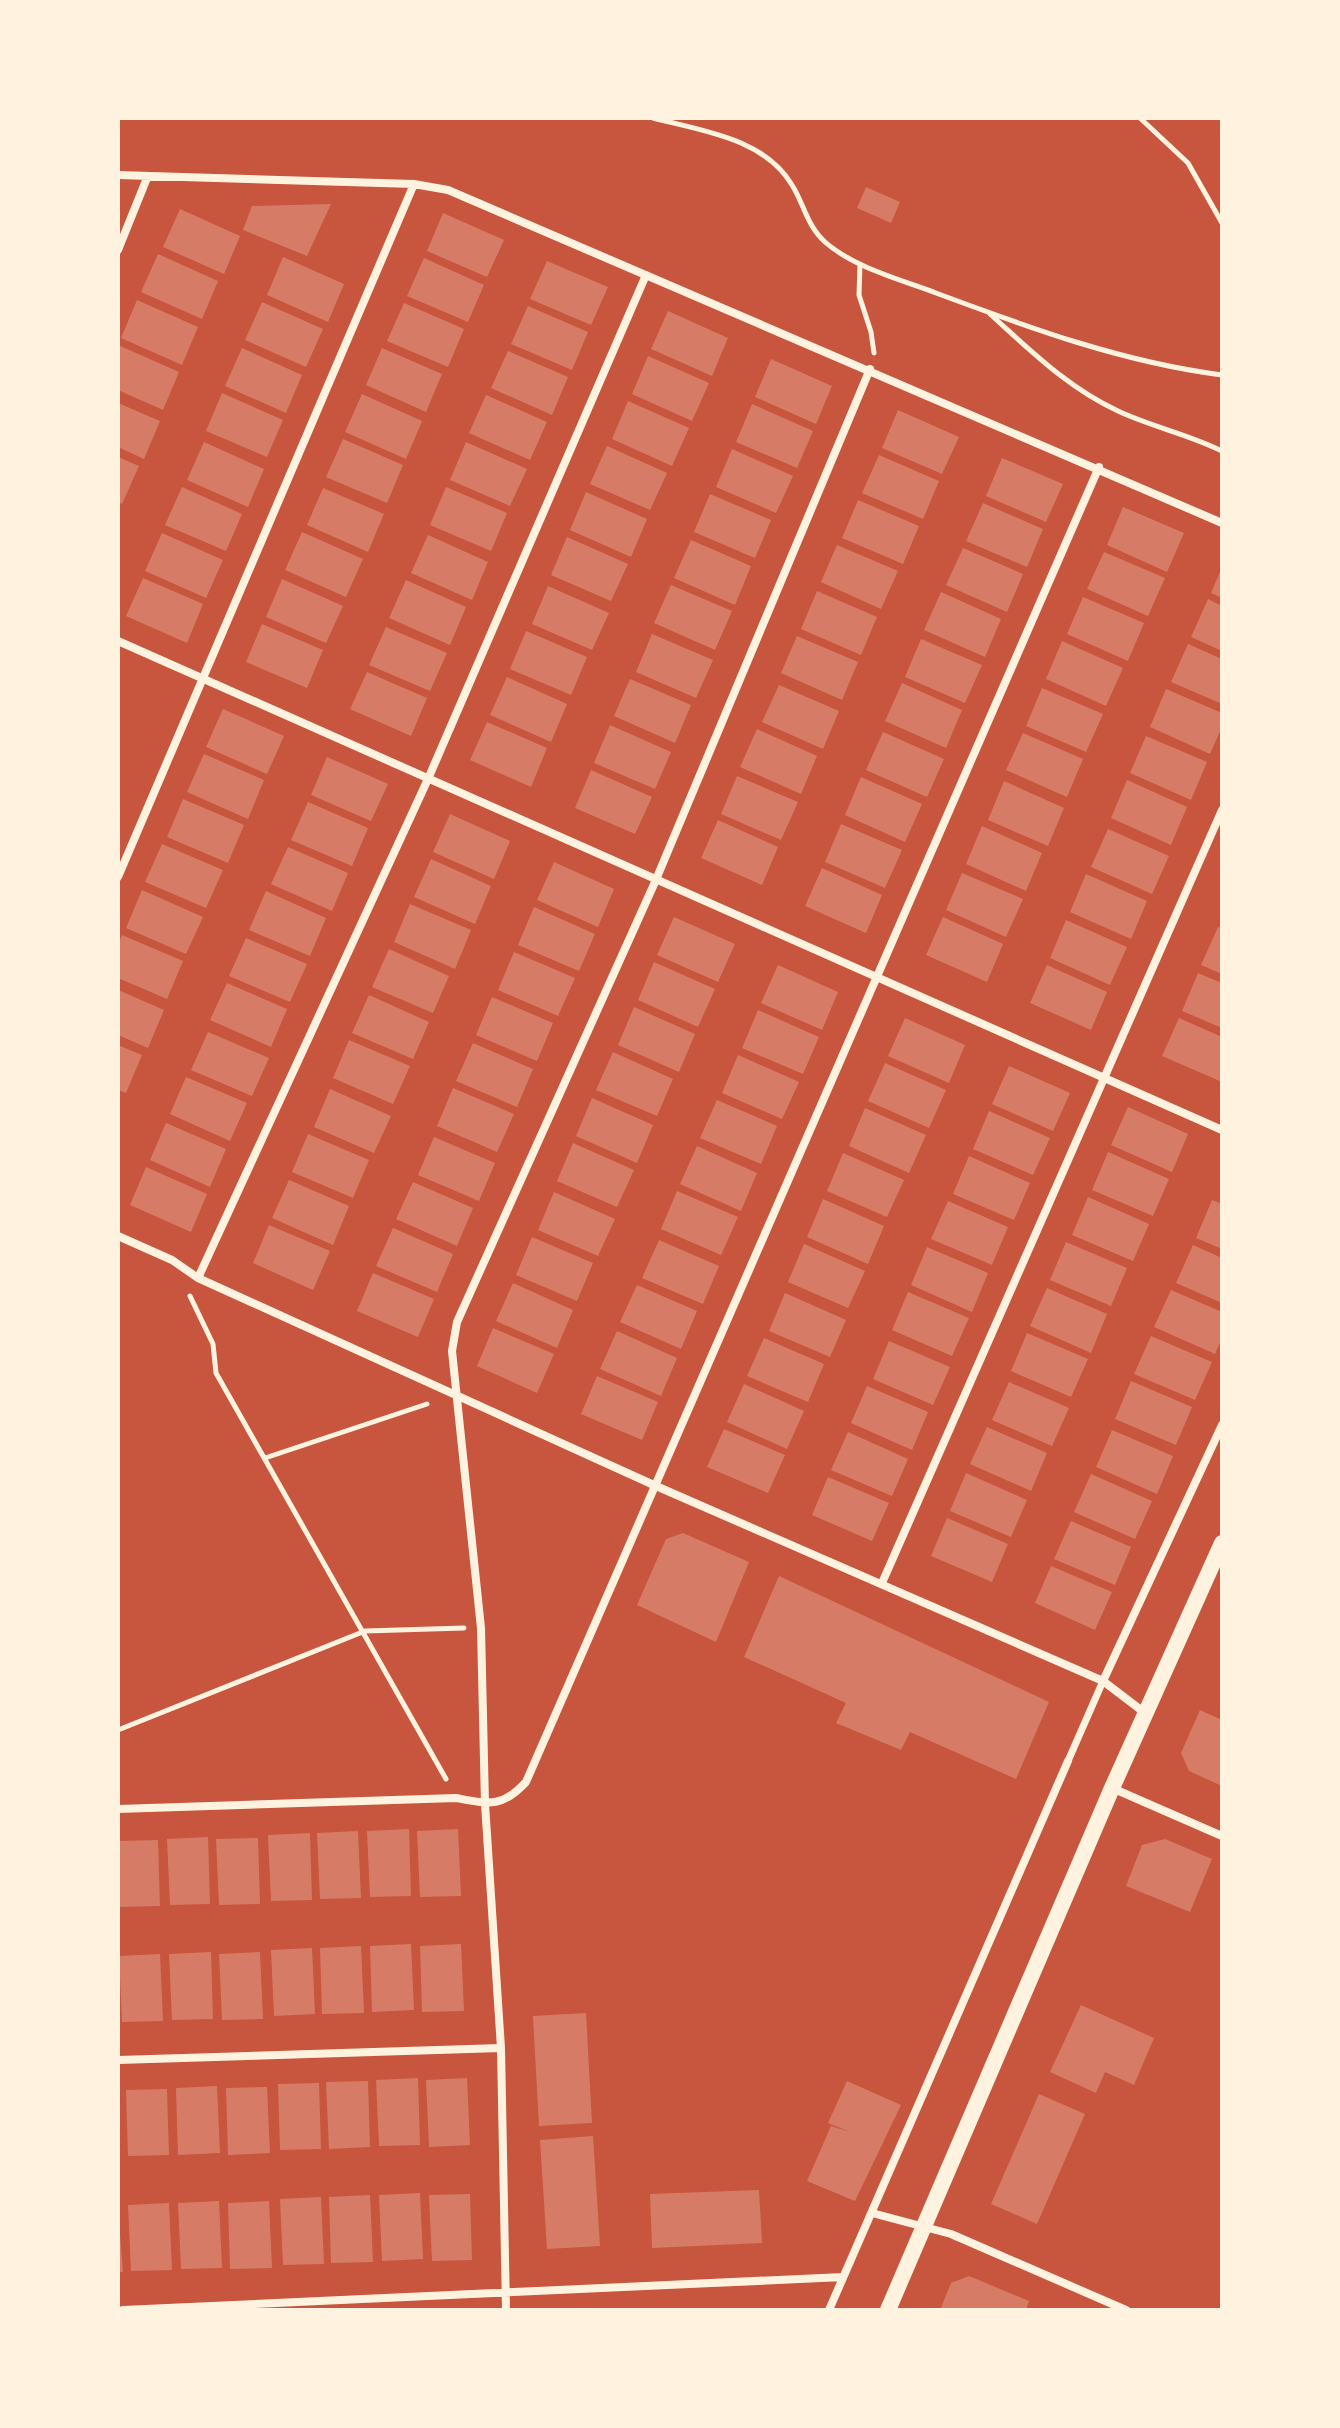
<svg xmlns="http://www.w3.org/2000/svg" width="1340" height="2428" font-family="'Nunito Sans',sans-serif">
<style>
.building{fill:#d67c66}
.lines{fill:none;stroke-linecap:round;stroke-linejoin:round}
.path{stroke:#fff3e0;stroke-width:5}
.pedestrian{stroke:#fff3e0;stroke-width:7}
.minor{stroke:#fff3e0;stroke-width:8}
.secondary{stroke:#fff3e0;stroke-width:16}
</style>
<rect width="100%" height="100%" fill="#c8553d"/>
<path class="building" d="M866 187 900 202 891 223 857 208Z
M331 204 307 256 243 230 252 206Z
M180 209 240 236 224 274 163 247Z
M443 213 504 240 487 277 427 251Z
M158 254 218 281 202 319 141 292Z
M283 257 344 284 328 322 267 295Z
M424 258 484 285 468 322 407 296Z
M547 261 608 287 591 325 530 299Z
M137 300 198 327 182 365 121 338Z
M262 302 323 329 306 367 245 340Z
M404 303 464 329 448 367 387 341Z
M528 306 588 332 572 370 511 344Z
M668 311 728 338 712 376 651 349Z
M118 345 179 372 163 410 118 390Z
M242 348 302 375 286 413 225 386Z
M382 348 442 374 426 412 366 385Z
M508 351 568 377 552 415 491 388Z
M648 356 709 383 692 421 632 394Z
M771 359 832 386 816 424 755 397Z
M222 393 283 420 267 457 206 431Z
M362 394 422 421 406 459 345 432Z
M486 395 547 422 530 460 469 433Z
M628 401 689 428 672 466 612 439Z
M118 403 160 421 144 459 118 447Z
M752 404 813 431 797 468 736 442Z
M898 410 959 437 942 474 882 448Z
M343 439 403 465 387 503 326 477Z
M204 442 264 469 248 507 187 480Z
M466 442 527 469 510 506 450 480Z
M607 446 667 473 650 510 590 484Z
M732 449 793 476 776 513 716 487Z
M879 455 939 481 923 519 862 493Z
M118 457 139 466 122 504 118 502Z
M1002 458 1063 484 1046 522 986 496Z
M182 487 242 514 226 551 165 525Z
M446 487 507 513 491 551 430 525Z
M323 488 384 514 368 552 307 525Z
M586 492 647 519 631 557 570 530Z
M710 494 771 520 755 558 694 532Z
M858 500 919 526 903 564 842 538Z
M983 503 1043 529 1027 567 966 541Z
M1123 507 1184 533 1167 572 1107 545Z
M302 532 363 559 346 597 285 570Z
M162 533 223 560 206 598 145 571Z
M428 535 488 562 472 600 411 573Z
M567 537 628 564 611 601 551 575Z
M691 540 751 566 735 605 674 578Z
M837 545 898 571 881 609 821 582Z
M963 548 1023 574 1007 612 946 585Z
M1104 552 1165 578 1148 616 1087 589Z
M1222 567V598L1211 593Z
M143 578 203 604 187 643 126 616Z
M282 579 343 606 326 643 266 617Z
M406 580 466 607 450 645 389 618Z
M671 585 732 611 715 650 654 623Z
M548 586 609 613 592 650 532 624Z
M817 591 877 617 861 655 801 629Z
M941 592 1001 619 985 657 924 630Z
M1083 597 1144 623 1128 661 1067 634Z
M1208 599 1222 606V651L1191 637Z
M262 624 323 650 307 688 246 662Z
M386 627 447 653 430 691 369 665Z
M526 631 587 657 571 695 510 669Z
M652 634 713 660 696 698 636 672Z
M797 636 858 662 842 700 781 673Z
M921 639 982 665 965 703 905 677Z
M1062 641 1123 668 1106 706 1046 679Z
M1188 644 1222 659V704L1171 682Z
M367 672 427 698 411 736 350 709Z
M507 677 567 704 551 742 490 715Z
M630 679 691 705 675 743 614 716Z
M902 683 962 710 946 748 885 721Z
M779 685 839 711 823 749 762 722Z
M1042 688 1103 714 1086 752 1026 726Z
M1166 689 1222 713V727L1210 754 1150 727Z
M223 709 284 736 267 774 206 747Z
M487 722 547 748 531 787 470 760Z
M610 725 671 752 655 789 594 763Z
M757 729 817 756 801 794 740 767Z
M883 732 944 759 927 797 866 770Z
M1023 733 1083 759 1067 797 1006 770Z
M1146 736 1207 762 1191 800 1130 773Z
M204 754 264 780 248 819 187 792Z
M327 757 388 784 371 821 311 795Z
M591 770 652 797 635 834 575 808Z
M737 776 798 802 781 840 721 814Z
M861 777 922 804 905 842 845 815Z
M1127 780 1187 807 1171 845 1111 818Z
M1004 781 1064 808 1048 846 988 820Z
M183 799 244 825 228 863 167 837Z
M308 802 368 828 352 866 291 840Z
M450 814 510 841 494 879 433 852Z
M718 820 778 847 762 885 701 858Z
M841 824 902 850 885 888 825 862Z
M982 826 1042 853 1026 891 966 864Z
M1108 829 1169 856 1152 894 1091 867Z
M162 844 223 870 206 908 145 882Z
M288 847 348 873 332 911 271 884Z
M431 859 491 886 475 924 414 897Z
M554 862 614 889 598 927 537 900Z
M822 868 882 895 866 933 805 906Z
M962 873 1023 899 1006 937 946 910Z
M1086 874 1147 901 1131 939 1070 912Z
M142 890 203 917 186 954 126 928Z
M266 891 326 918 310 956 249 930Z
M410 904 471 930 455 969 394 942Z
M534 907 595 934 579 971 518 945Z
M674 917 735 944 718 982 657 955Z
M943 917 1003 944 987 982 926 955Z
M1066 920 1127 947 1110 985 1050 958Z
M1218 927 1222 928V974L1201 965Z
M122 935 183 961 167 999 118 978V945Z
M246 938 307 964 290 1002 229 976Z
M389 949 449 976 433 1013 372 987Z
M514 952 575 978 558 1016 498 990Z
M654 962 715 989 698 1027 638 1000Z
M778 965 838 992 822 1030 761 1003Z
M1047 965 1107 992 1091 1030 1030 1003Z
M1198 973 1222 983V1028L1182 1011Z
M227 983 287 1009 271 1047 210 1020Z
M118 990 164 1010 148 1048 118 1035Z
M369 995 429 1022 413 1059 352 1033Z
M492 997 553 1023 537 1061 476 1035Z
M634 1007 695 1034 679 1072 618 1045Z
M758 1010 819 1037 803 1074 742 1048Z
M905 1018 965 1045 949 1083 888 1056Z
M1179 1018 1222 1037V1082L1162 1056Z
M208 1032 269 1058 252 1096 191 1070Z
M349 1040 410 1066 393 1104 333 1078Z
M473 1043 533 1069 517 1107 456 1081Z
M118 1045 142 1055 126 1093 118 1090Z
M613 1052 673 1079 657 1116 596 1090Z
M738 1055 799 1082 782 1119 722 1093Z
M885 1063 946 1090 929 1128 868 1101Z
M1009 1066 1070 1093 1053 1131 992 1104Z
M186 1077 247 1103 230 1141 170 1114Z
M453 1088 514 1114 497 1152 437 1126Z
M330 1089 391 1116 374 1153 314 1127Z
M592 1098 653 1125 637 1163 576 1136Z
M717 1100 777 1126 761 1164 700 1138Z
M1128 1107 1188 1134 1172 1172 1111 1145Z
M865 1108 926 1135 909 1173 849 1146Z
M989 1111 1050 1138 1033 1175 973 1149Z
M166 1123 226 1149 210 1187 150 1160Z
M308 1134 369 1160 353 1198 292 1172Z
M434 1137 495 1163 479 1201 418 1175Z
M573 1143 634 1170 617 1207 557 1181Z
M697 1146 757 1173 741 1211 680 1184Z
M1108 1152 1169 1179 1153 1216 1092 1190Z
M843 1153 904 1180 887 1217 827 1191Z
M969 1156 1030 1183 1014 1220 953 1194Z
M146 1167 207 1194 191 1232 130 1205Z
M289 1180 349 1206 333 1245 272 1218Z
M413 1182 473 1208 457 1246 396 1219Z
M677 1191 738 1217 721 1255 661 1229Z
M554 1192 615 1219 598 1256 538 1230Z
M1088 1197 1149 1224 1133 1261 1072 1235Z
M823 1199 884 1226 868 1264 807 1237Z
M1212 1200 1222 1204V1249L1196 1238Z
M948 1201 1008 1227 992 1265 931 1239Z
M269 1225 330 1251 313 1290 253 1263Z
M393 1228 453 1254 437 1292 376 1266Z
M532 1237 593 1263 577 1301 516 1275Z
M659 1240 719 1266 703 1304 642 1278Z
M1066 1242 1127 1268 1111 1306 1050 1280Z
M804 1244 865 1271 848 1308 788 1282Z
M1193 1245 1222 1258V1303L1176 1283Z
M927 1247 988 1273 972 1312 911 1285Z
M373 1273 434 1299 418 1337 357 1311Z
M513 1283 573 1310 557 1348 496 1321Z
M637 1285 697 1311 681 1349 620 1322Z
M1047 1288 1107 1314 1091 1353 1030 1326Z
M1171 1290 1222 1312V1338L1215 1354 1154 1327Z
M908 1292 969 1318 952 1356 892 1330Z
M785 1293 846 1320 830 1357 769 1331Z
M493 1328 554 1354 537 1393 477 1366Z
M617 1331 677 1358 661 1396 600 1369Z
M1027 1333 1088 1359 1071 1397 1011 1371Z
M1151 1336 1212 1362 1195 1400 1134 1374Z
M764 1338 824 1364 808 1402 747 1376Z
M889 1341 950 1367 933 1405 873 1379Z
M597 1376 658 1402 642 1440 581 1414Z
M1131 1381 1192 1407 1176 1445 1115 1419Z
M1009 1382 1069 1408 1052 1446 992 1420Z
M744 1384 804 1411 787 1449 727 1422Z
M867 1386 928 1412 912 1450 851 1423Z
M987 1427 1047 1453 1031 1491 970 1464Z
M724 1429 785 1455 768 1493 707 1467Z
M1112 1430 1173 1456 1157 1494 1096 1467Z
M848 1432 908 1459 892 1496 831 1470Z
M966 1473 1027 1500 1011 1537 950 1511Z
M1091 1474 1152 1501 1135 1539 1074 1512Z
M828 1477 889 1503 872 1541 812 1515Z
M947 1518 1008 1544 992 1582 931 1556Z
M1071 1521 1131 1547 1115 1585 1054 1559Z
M683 1533 749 1562 716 1642 637 1605 666 1539Z
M1051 1566 1112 1592 1095 1630 1035 1603Z
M779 1576 1049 1702 1016 1779 910 1732 901 1750 836 1723 846 1703 744 1657Z
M1200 1710 1222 1720V1786L1189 1771 1181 1753Z
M409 1829 411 1896 370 1897 367 1831Z
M458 1829 461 1896 420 1897 417 1831Z
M358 1831 361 1898 320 1899 317 1833Z
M310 1833 312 1900 271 1901 268 1835Z
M208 1837 210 1904 170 1905 167 1839Z
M258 1838 260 1904 219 1905 216 1839Z
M1165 1839 1212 1859 1190 1912 1126 1886 1142 1845Z
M158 1840 160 1906 119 1907 118 1841Z
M411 1944 414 2010 372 2012 370 1946Z
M461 1944 464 2011 422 2012 420 1946Z
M361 1946 364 2013 322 2014 320 1948Z
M312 1948 315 2014 274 2016 271 1950Z
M211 1952 213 2019 172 2020 169 1954Z
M260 1952 263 2019 222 2020 219 1954Z
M160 1954 163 2021 122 2022 119 1956Z
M1081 2005 1154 2038 1134 2085 1105 2072 1096 2093 1050 2072Z
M586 2013 592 2123 539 2126 533 2016Z
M418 2078 420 2145 379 2146 376 2080Z
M467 2078 470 2145 429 2147 426 2080Z
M368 2081 370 2147 329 2149 326 2082Z
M847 2081 901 2105 855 2201 807 2181 831 2126 850 2132 828 2123Z
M319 2083 321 2149 280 2150 278 2084Z
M217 2086 220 2153 178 2155 176 2088Z
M267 2087 270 2153 228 2155 226 2088Z
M167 2089 169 2155 128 2156 126 2090Z
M1039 2094 1085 2114 1037 2224 991 2204Z
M593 2136 600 2246 547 2249 540 2140Z
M759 2190 762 2243 652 2248 650 2194Z
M420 2193 423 2259 382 2261 379 2195Z
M470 2194 472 2260 432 2261 429 2195Z
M370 2195 373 2262 331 2263 329 2197Z
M321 2197 324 2264 283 2265 280 2199Z
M219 2201 222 2268 181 2269 178 2203Z
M269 2201 272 2268 230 2269 228 2203Z
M169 2203 172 2270 131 2271 128 2205Z
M118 2210 123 2272H118Z
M969 2276 1029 2301 1026 2310H940L951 2283Z"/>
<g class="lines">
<path class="path" d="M653 118C702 131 764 138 792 185 804 204 807 226 825 242 855 268 899 279 936 293 1030 328 1122 362 1222 375
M1140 118 1188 163 1222 223
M860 264 859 295 871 332 874 353
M990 314C1030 350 1068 388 1118 411 1152 427 1188 434 1222 451
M190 1296 213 1344 216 1373 446 1779
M265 1458 427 1404
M118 1730 365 1631 464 1628"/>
<path class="pedestrian" d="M1068 1761 1103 1681"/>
<path class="minor" d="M118 175 414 184 448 190 1222 523
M118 250 147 178
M118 641 1222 1130
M118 877 414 184
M118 1236 172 1260 198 1278 656 1486 1103 1681 1145 1713
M198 1278 428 779 646 275
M882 1583 1222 810
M1103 1681 1222 1425
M1112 1788 1222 1836
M118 1809 456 1798C489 1804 502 1808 526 1782L1099 467
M118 2060 501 2048
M872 2213 951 2234 1126 2310
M123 2310 843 2277
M506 2310 501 2048 485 1804 481 1628 452 1351 457 1322 655 882 870 369
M829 2310 1068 1761"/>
<path class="secondary" d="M888 2310 1112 1788 1222 1543"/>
</g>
<rect width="1340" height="2428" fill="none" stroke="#fff3e0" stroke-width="240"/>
</svg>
